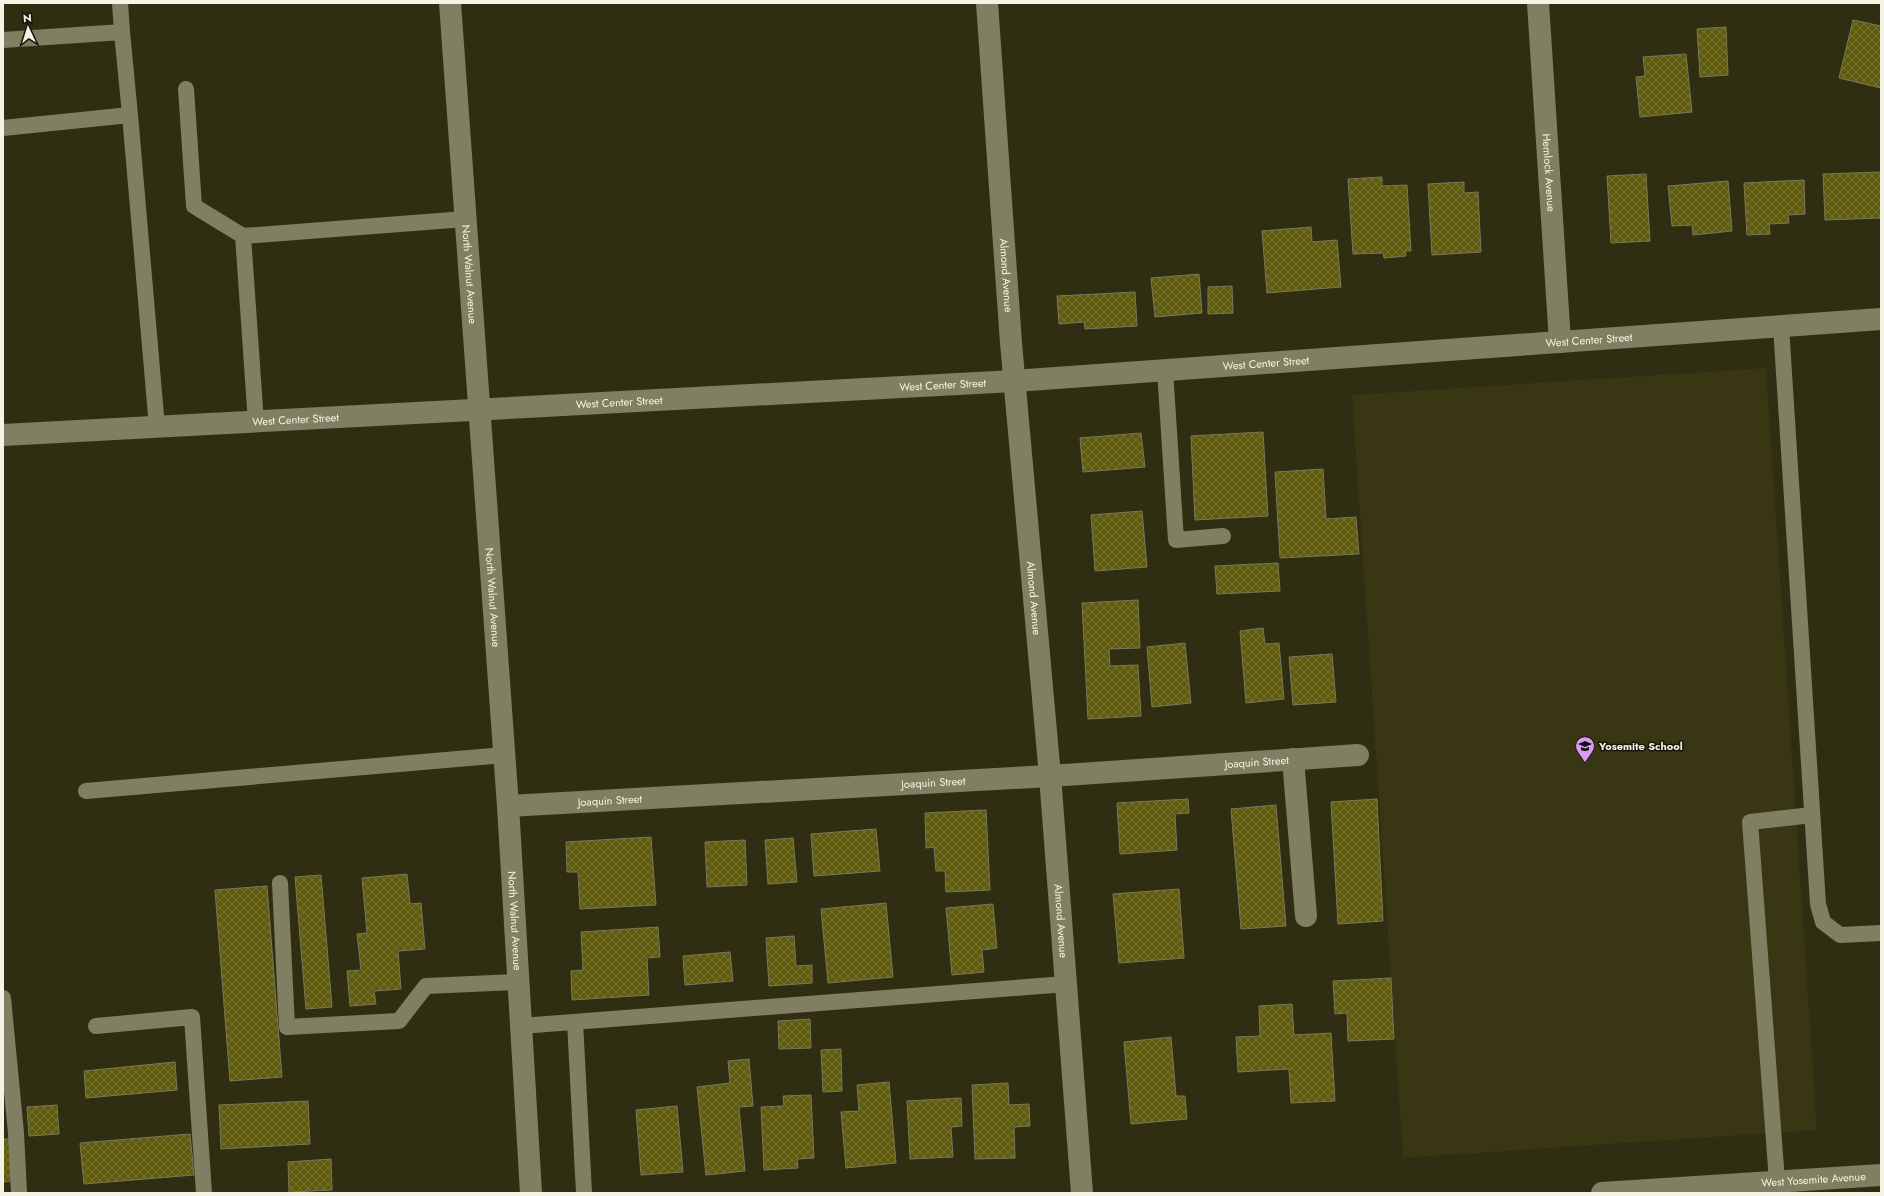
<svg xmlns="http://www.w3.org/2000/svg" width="1884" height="1196" font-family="Jost,sans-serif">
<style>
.built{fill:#383613}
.building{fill:url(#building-cross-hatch);stroke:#79785b}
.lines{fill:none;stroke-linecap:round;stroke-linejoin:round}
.lane{stroke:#817f62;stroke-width:16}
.street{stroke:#817f62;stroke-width:22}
.secondary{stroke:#817f62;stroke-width:22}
.labels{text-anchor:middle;stroke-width:3;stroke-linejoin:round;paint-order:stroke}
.street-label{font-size:11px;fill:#f4f4e4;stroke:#16150a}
.poi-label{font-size:11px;font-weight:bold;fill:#f4f4e4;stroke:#16150a;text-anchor:start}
</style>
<defs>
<pattern id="building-cross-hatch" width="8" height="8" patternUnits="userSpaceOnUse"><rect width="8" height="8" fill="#5f5b0f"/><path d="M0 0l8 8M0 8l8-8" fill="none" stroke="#777332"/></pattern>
</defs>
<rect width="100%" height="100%" fill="#2f2e13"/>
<path class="built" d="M1766 368 1817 1130 1403 1158 1352 395Z"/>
<path class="building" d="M1853 20 1881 26V88L1839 78Z
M1726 27 1728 75 1700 77 1697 29Z
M1686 54 1692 112 1640 117 1636 77 1645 76 1643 57Z
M1881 172V218L1825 220 1823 174Z
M1646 174 1650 241 1611 243 1607 176Z
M1382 177V186L1407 185 1411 251H1405L1406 256 1384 258 1383 253 1353 254 1348 179Z
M1804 180 1805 214 1788 215 1789 223 1769 224 1770 234 1747 235 1744 183Z
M1728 181 1732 231 1693 235 1692 225 1672 226 1668 186Z
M1464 182V193L1478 192 1481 252 1432 255 1428 184Z
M1311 227 1312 242 1337 240 1341 287 1267 293 1262 231Z
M1199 274 1202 313 1155 317 1151 278Z
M1232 286 1233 313 1208 314V287Z
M1135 292 1137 326 1085 329 1084 322 1059 324 1057 296Z
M1263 432 1268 516 1195 520 1191 436Z
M1141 433 1145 467 1083 472 1080 438Z
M1323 469 1326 519 1356 517 1359 554 1280 558 1275 472Z
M1142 511 1147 567 1095 571 1091 515Z
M1278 563 1280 591 1217 594 1215 566Z
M1138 600 1140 648 1109 649 1110 666 1138 665 1141 716 1088 719 1082 603Z
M1263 628 1265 644 1279 643 1284 699 1246 703 1240 631Z
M1185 643 1191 703 1152 707 1147 647Z
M1332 654 1336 702 1293 705 1289 657Z
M1188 799 1189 813 1175 814 1177 850 1120 854 1117 803Z
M1377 799 1383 921 1338 924 1331 802Z
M1276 805 1286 926 1241 929 1231 809Z
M986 810 990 890 946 892 945 871H936L934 847 926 848 925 813Z
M876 829 880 871 814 876 811 834Z
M651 837 656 905 580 909 578 872H567L566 842Z
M793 838 797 882 768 884 765 840Z
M745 840 747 885 707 887 705 842Z
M407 874 410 904 421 903 425 949 398 951 401 989 374 991 376 1004 350 1006 347 971 361 970 357 934 367 933 362 878Z
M321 875 332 1007 306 1009 295 877Z
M267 886 282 1077 230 1081 215 890Z
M1179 889 1184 958 1119 963 1113 894Z
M886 903 893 977 828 983 821 909Z
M993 904 997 948 982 950 984 972 952 975 946 908Z
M658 927 660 957 647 958 649 995 572 1000 571 971 583 970 581 932Z
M794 936 796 966 812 965V983L769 986 766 938Z
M730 952 733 981 685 985 683 956Z
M1391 978 1394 1039 1348 1041 1347 1013 1335 1014 1333 981Z
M1292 1004 1294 1035 1331 1033 1335 1101 1291 1103 1289 1069 1238 1072 1236 1037 1260 1036 1259 1006Z
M810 1019 811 1048 779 1049 778 1021Z
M1171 1037 1176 1096H1185L1187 1119 1131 1124 1124 1042Z
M841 1049 842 1091 823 1092 821 1050Z
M749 1059 753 1106 739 1107 745 1171 706 1175 697 1087 730 1083 728 1061Z
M175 1062 177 1090 86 1098 84 1071Z
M889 1082 896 1163 846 1168 841 1112 859 1111 857 1085Z
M1008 1083 1009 1105 1029 1104 1030 1126 1014 1127 1015 1158 975 1159 972 1085Z
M811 1095 814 1158 797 1159 798 1168 764 1170 761 1107 784 1106 783 1096Z
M961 1098 962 1126 951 1127 953 1157 910 1159 907 1101Z
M308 1101 310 1144 221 1149 219 1105Z
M57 1105 59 1134 29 1136 27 1107Z
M677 1106 683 1172 641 1175 636 1110Z
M190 1134 194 1175 84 1184 80 1143Z
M3 1139H9L12 1181 3 1182Z
M331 1159 332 1190 289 1192 288 1162Z"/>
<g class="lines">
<path class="lane" d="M122 32 130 115
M3 40 122 32 120 3
M186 89 194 206 243 236
M3 128 130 115 157 427
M1781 326 1818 904 1823 922 1840 935 1881 933
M1165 370 1176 540 1223 536
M256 422 243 236 465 219
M86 791 504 755
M280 883 287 1027 399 1021 426 986 518 982
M3 998 16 1133 19 1193
M575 1022 584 1193
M96 1026 192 1017 204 1193
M521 1026 1066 984
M1777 1181 1750 822 1812 815"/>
<g class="street">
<path id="s1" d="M450 3 508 806 531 1193"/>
<path id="s2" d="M987 3 1011 343 1050 776 1082 1193"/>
<path id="s3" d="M1538 3 1560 342"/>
<path d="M1293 759 1306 916"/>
<path id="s4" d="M508 806 1050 776 1358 755"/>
</g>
<g class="secondary">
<path id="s5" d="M3 435 1014 381 1881 319"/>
<path id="s6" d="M1602 1193 1881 1175"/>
</g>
</g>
<defs>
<symbol id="school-pin" viewBox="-11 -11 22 30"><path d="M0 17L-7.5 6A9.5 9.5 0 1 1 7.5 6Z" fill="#db99f5" stroke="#16150a"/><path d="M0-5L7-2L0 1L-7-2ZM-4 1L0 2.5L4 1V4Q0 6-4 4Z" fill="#111"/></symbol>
</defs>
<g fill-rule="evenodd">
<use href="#school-pin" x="1574" y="735" width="22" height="30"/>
</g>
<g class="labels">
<g class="street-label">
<text dy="4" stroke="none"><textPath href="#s3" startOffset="170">Hemlock Avenue</textPath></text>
<text dy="4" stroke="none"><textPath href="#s1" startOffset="272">North Walnut Avenue</textPath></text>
<text dy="4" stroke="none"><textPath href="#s2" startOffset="273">Almond Avenue</textPath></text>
<text dy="4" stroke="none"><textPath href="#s5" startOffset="1589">West Center Street</textPath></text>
<text dy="4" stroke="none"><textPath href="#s5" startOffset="1265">West Center Street</textPath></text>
<text dy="4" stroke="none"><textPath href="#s5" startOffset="941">West Center Street</textPath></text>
<text dy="4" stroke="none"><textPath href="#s5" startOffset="617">West Center Street</textPath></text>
<text dy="4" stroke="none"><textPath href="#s5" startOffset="293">West Center Street</textPath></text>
<text dy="4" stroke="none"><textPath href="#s1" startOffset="596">North Walnut Avenue</textPath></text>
<text dy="4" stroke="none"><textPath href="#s2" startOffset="597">Almond Avenue</textPath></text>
<text dy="4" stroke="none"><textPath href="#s4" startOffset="750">Joaquin Street</textPath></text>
<text dy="4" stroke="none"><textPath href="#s4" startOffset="426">Joaquin Street</textPath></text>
<text dy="4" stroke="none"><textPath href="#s4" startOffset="102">Joaquin Street</textPath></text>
<text dy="4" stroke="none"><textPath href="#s1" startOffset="920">North Walnut Avenue</textPath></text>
<text dy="4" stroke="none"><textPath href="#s2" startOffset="921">Almond Avenue</textPath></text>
<text dy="4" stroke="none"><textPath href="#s6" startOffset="212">West Yosemite Avenue</textPath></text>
</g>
<g class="poi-label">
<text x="1599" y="750">Yosemite School</text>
</g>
</g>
<rect width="1884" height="1196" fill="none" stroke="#f4f4e4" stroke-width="8"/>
<g transform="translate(28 28) rotate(356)" stroke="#16150a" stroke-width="3" paint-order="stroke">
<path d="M0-3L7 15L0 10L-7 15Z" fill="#f4f4e4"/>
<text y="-6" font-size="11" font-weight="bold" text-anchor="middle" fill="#f4f4e4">N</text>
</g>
</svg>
